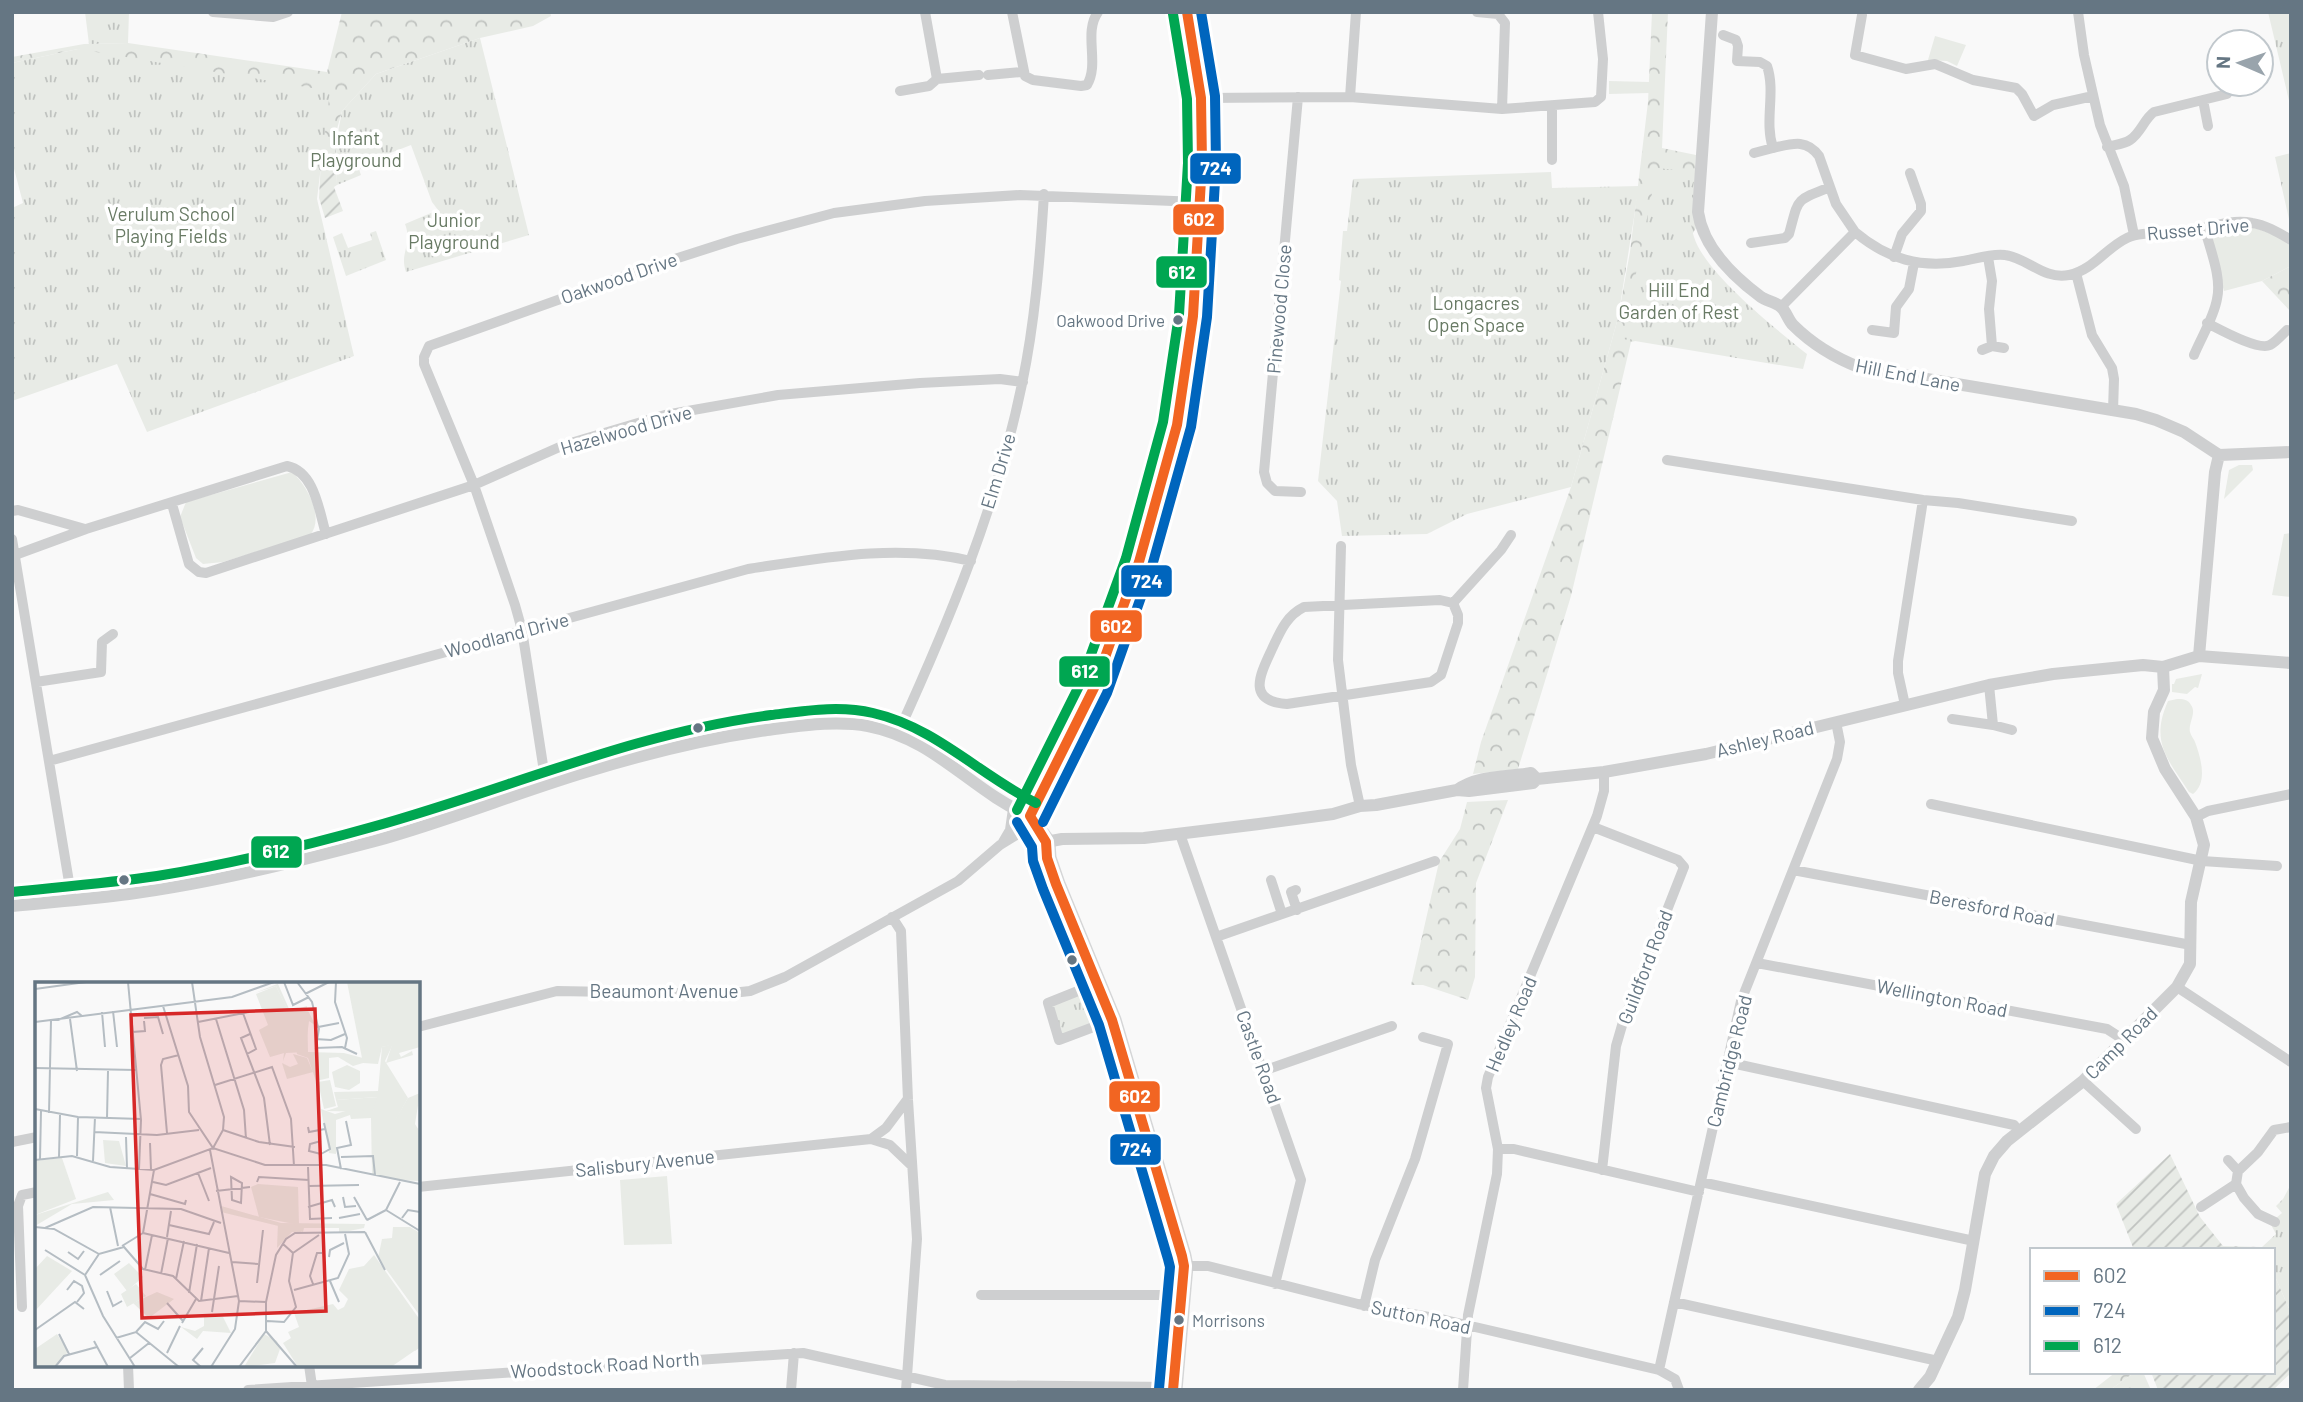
<svg xmlns="http://www.w3.org/2000/svg" width="2303" height="1402" font-family="Barlow,sans-serif">
<style>
.grass{fill:#e8ebe6}
.forest{fill:url(#forest-crowns)}
.park{fill:url(#park-tufts)}
.garden{fill:url(#garden-furrows)}
.lines{fill:none;stroke-linecap:round;stroke-linejoin:round}
.primary-casing{stroke:#d5d6d7;stroke-width:19}
.minor{stroke:#cecfd0;stroke-width:10}
.tertiary{stroke:#cecfd0;stroke-width:12}
.primary{stroke:#e1e2e2;stroke-width:16}
.bus-1-casing{stroke:#fff;stroke-width:16}
.bus-2-casing{stroke:#fff;stroke-width:16}
.bus-3-casing{stroke:#fff;stroke-width:16}
.bus-1{stroke:#f26522;stroke-width:10}
.bus-2{stroke:#0065bd;stroke-width:10}
.bus-3{stroke:#00a651;stroke-width:10}
.bus-dot{fill:#657683;stroke:#fff;stroke-width:2.5}
.labels{text-anchor:middle;stroke-width:7;stroke-linejoin:round;paint-order:stroke}
.bus-label{font-size:17px;fill:#657683;stroke:#fff;text-anchor:end}
.park-label{font-size:19px;fill:#687a64;stroke:#fff}
.street-label{font-size:19px;fill:#657683;stroke:#fff}
.inset-road{fill:none;stroke:#b5bdc3;stroke-width:2}
.view{fill:#d62828;fill-opacity:0.15;stroke:#d62828;stroke-width:3.5}
.inset-edge{fill:none;stroke:#657683;stroke-width:3.5}
.line-badge{stroke:#fff;stroke-width:2.5}
.badge-label{font-size:19px;text-anchor:middle;font-weight:bold;fill:#fff}
</style>
<defs>
<pattern id="forest-crowns" width="20" height="18" patternUnits="userSpaceOnUse" patternTransform="scale(1.75)"><rect width="20" height="18" fill="#e8ebe6"/><path d="M2 6a3 3 0 1 1 6 0M12 15a3 3 0 1 1 6 0" fill="none" stroke="#c0c3c0"/></pattern>
<pattern id="park-tufts" width="24" height="20" patternUnits="userSpaceOnUse" patternTransform="scale(1.75)"><rect width="24" height="20" fill="#e8ebe6"/><path d="M3 7l-1-3M5 7V3M7 7l1-3M15 17l-1-3M17 17v-4M19 17l1-3" fill="none" stroke="#c0c3c0"/></pattern>
<pattern id="garden-furrows" width="10" height="10" patternUnits="userSpaceOnUse" patternTransform="scale(1.75)"><rect width="10" height="10" fill="#e8ebe6"/><path d="M-1 1l2-2M0 10L10 0M9 11l2-2" fill="none" stroke="#c0c3c0"/></pattern>
</defs>
<rect width="100%" height="100%" fill="#f9f9f9"/>
<path class="grass" d="M1935 36 1966 45 1957 66 1947 61 1928 60Z
M1609 81 1649 82V93L1609 94Z
M2238 225C2256 228 2276 233 2291 245V266L2262 281 2224 291 2211 236 2217 229Z
M2239 465H2252L2253 470 2224 499 2229 470Z
M292 472C307 485 325 518 310 535L223 562 203 564 196 558 180 517 186 502Z
M2291 533V597L2272 595 2284 534Z
M2202 674 2198 688 2195 687 2187 694 2172 692V684H2174L2176 679Z
M2177 699C2182 699 2188 699 2191 705 2197 713 2188 723 2190 732 2191 736 2194 739 2195 742 2201 758 2208 783 2193 794L2189 792C2167 758 2150 742 2168 701Z
M667 1176 672 1244 624 1245 620 1180Z"/>
<path class="forest" d="M342 12H550L551 16 533 26 480 38 376 74 342 111 337 129 336 154 321 159 78 49 12 63V57L84 44 128 43 327 72Z
M1652 12H1668L1662 148 1696 155 1693 210 1696 228 1668 276 1649 338 1631 342 1571 596 1518 769 1473 774 1481 742 1571 487 1618 318 1630 252 1648 102Z
M2291 266V312L2262 281Z
M1508 800 1476 883 1475 977 1468 1000 1423 985H1411L1439 862 1460 829 1467 802Z
M2116 1372H2135L2110 1390H2093Z"/>
<path class="park" d="M85 12H129L128 43 89 44Z
M2268 12H2291V109Z
M480 38 529 235 406 272C399 252 413 245 405 224L438 210 432 202 411 145 380 157 381 161 359 169 361 175 337 185 336 143 342 111 376 74Z
M78 49 330 91 317 199 354 356 147 432 117 364 12 401V208L23 203 12 161V63Z
M2291 153V228L2275 157Z
M1657 168 1695 172C1693 192 1687 218 1694 237 1705 273 1777 330 1807 354L1803 369 1623 339Z
M1551 172 1552 188 1639 186 1618 318 1571 487 1467 514 1427 534 1342 536 1337 501 1318 481 1341 281 1339 280 1343 231H1347L1353 179Z
M376 231 386 260 346 276 333 237 342 233 348 248 372 240 370 233Z
M1096 988 1108 1021 1060 1039 1049 1007Z
M2291 1184V1313L2273 1272V1250H2264L2262 1247 2276 1234 2270 1223 2282 1213 2276 1206 2283 1199Z
M2135 1372H2143L2151 1390H2110Z"/>
<path class="garden" d="M336 154 337 185 334 187 343 211 325 218 319 198 321 159Z
M2170 1154 2200 1217 2223 1246 2262 1247 2264 1250H2134L2116 1204Z
M2273 1272 2291 1313V1373L2273 1390H2158L2151 1372H2273Z"/>
<g class="lines">
<defs>
<path id="primary" d="M1173 1390 1184 1266 1182 1256 1112 1020 1056 884 1047 858 1046 842 1037 830 1030 816 1094 688 1139 562 1177 425 1193 316 1202 163 1201 98 1187 12"/>
</defs>
<use href="#primary" class="primary-casing"/>
<path class="minor" d="M213 12 273 17 288 12
M1012 12 1025 76 1033 80 1081 86 1087 85C1100 63 1083 33 1098 12
M1477 12 1498 14 1505 23 1502 109
M2078 12 2084 55 2100 125 2124 186 2134 235
M1862 15 1855 55 1906 69 1935 64 1973 80 2016 88 2022 94 2034 116 2053 105 2093 96
M1723 35 1736 40 1738 46 1737 61 1760 62 1767 66C1776 92 1764 121 1773 148 1791 144 1806 138 1819 156L1836 204 1855 232
M988 75 1022 72
M937 79 979 75
M900 91 929 86 937 79 925 12
M1298 97 1264 472 1267 483 1275 491 1301 492
M1350 97 1356 12
M1201 98 1350 97 1502 109 1595 102 1601 97 1603 59 1598 12
M2203 100 2208 126
M2107 147C2114 145 2124 144 2130 140 2141 133 2144 119 2154 112L2227 94
M1754 153 1773 148
M1552 160V106
M1751 243 1785 238 1789 234C1799 198 1794 201 1830 187
M1894 257 1902 234 1921 211V204L1910 173
M1988 257 1992 281 1989 309 1992 346
M2076 273 2092 335 2112 368 2114 379 2113 411
M1781 307 1855 232C1887 259 1921 269 1963 261 1975 259 1992 253 2005 255 2028 258 2043 280 2069 275 2093 270 2106 248 2127 238 2142 231 2162 235 2179 233 2203 230 2229 218 2252 223 2266 225 2279 233 2291 240
M2207 323C2219 329 2258 351 2270 345 2276 342 2282 335 2287 330
M1872 330 1894 333 1896 307 1909 289 1914 263
M1982 350 1992 346 2004 348
M2194 355C2201 338 2214 317 2217 299 2222 277 2210 250 2205 229
M1667 460 1923 500 1958 503 2072 521
M172 504 189 564 199 572 206 573 474 485 564 445 665 415 778 395 920 383 1000 379 1023 382
M12 511 18 510 85 529
M12 539 72 900
M1341 546 1338 660 1351 765 1360 806
M15 555 86 529 287 466C315 472 319 511 326 534
M1440 600 1453 603 1458 615V623L1441 675 1431 682 1287 704C1246 701 1260 675 1272 649 1280 632 1286 616 1304 607Z
M1453 603 1501 550 1511 535
M36 682 101 672 102 642 113 634
M1989 685 1993 725 2012 730
M1905 705 1898 673V661L1923 500
M1952 719 1993 725
M898 733C949 621 997 506 1022 384 1035 322 1040 258 1044 194
M49 761 748 569C821 558 898 543 971 561
M551 783 543 765 522 630 515 605 474 485 424 364V357L429 346 653 266 737 239 834 213 925 201 1020 195 1199 202
M1931 804 2202 861 2277 866
M2196 817 2208 811 2291 794
M1593 827 1678 860 1684 867 1623 1022 1616 1046 1602 1170
M1180 834 1301 1180 1275 1284
M1003 842 1010 830 1013 809
M1793 870 2191 945
M1271 880 1282 914
M1296 890 1291 892 1297 910
M892 917 901 931 908 1100 917 1239 906 1390
M1216 937 1435 861
M1757 963 2107 1029 2124 1040
M1098 983 1048 1003 1059 1040 1112 1020
M2177 987 2291 1062
M418 1027 557 991 723 994 750 991 785 977 958 881 1000 845 1018 834 1030 816
M1727 1062 2014 1125 2019 1132
M1263 1071 1392 1026
M2083 1081 2136 1129
M871 1139 886 1128 907 1100
M12 1142 37 1137
M1498 1149H1514L1699 1192
M2228 1160 2238 1171
M1701 1182 1974 1241
M2236 1184 2244 1198 2258 1214 2275 1222
M418 1187 871 1139 890 1145 912 1166
M2201 1207 2236 1184 2238 1171 2258 1152 2274 1130 2291 1127
M1184 1266H1208L1358 1304 1445 1320 1659 1370 1675 1379 1679 1390
M981 1295H1182
M1674 1302 1938 1361
M1364 1306 1375 1260 1415 1159 1448 1044 1423 1037
M22 1307 18 1206 22 1195 37 1192
M128 1365 129 1390
M309 1365 312 1386
M1659 1370 1741 1001 1837 759 1840 742 1836 722
M248 1390 803 1353 945 1385 1173 1387
M791 1390 794 1353
M1463 1390 1468 1315 1497 1174 1498 1149 1486 1088 1488 1077 1597 816 1604 791V772"/>
<path class="tertiary" d="M1712 12 1698 212C1703 247 1734 277 1761 297 1767 301 1776 302 1781 307 1786 311 1788 320 1793 325 1813 345 1835 358 1861 368L2136 414 2156 420 2184 432 2219 455 2291 452
M2199 656 2215 472 2219 455
M1457 790C1477 775 1507 777 1531 773L1537 779
M1046 842 1062 839 1144 838 1259 824 1333 814 1360 806 1376 805 1457 790 1469 791 1533 783 1537 779 1604 772 1706 754 1989 685 2053 674 2143 665 2163 667 2199 656 2291 663
M12 906C51 902 91 899 129 894 212 883 295 862 375 841 444 822 511 795 579 774 640 755 703 739 767 730 800 726 834 720 868 726 936 739 971 791 1030 816
M1919 1390 1930 1377 1958 1317 1965 1290 1985 1174 1994 1156 2007 1141 2083 1081 2177 987 2190 964 2191 902 2204 845 2196 817 2165 769 2152 738 2154 712 2164 690 2163 667"/>
<use href="#primary" class="primary"/>
<defs>
<path id="bus-1" d="M1030 816 1094 688 1139 562 1177 425 1193 316 1202 163 1201 98 1187 12
M1030 816 1046 842 1047 858 1056 884 1112 1020 1182 1256 1184 1266 1173 1390"/>
<path id="bus-2" d="M1017 822 1032 847 1033 861 1043 889 1099 1025 1168 1259 1170 1267 1159 1389
M1043 822 1107 693 1152 566 1191 427 1207 317 1216 164 1215 96 1201 12"/>
<path id="bus-3" d="M1017 810 1081 682 1126 558 1163 422 1179 315 1188 163 1187 99 1173 14
M12 892C60 887 109 883 157 876 229 864 301 847 372 827 506 790 632 733 771 715 804 711 839 705 873 713 935 727 980 775 1036 803"/>
</defs>
<use href="#bus-1" class="bus-1-casing"/>
<use href="#bus-2" class="bus-2-casing"/>
<use href="#bus-3" class="bus-3-casing"/>
<use href="#bus-1" class="bus-1"/>
<use href="#bus-2" class="bus-2"/>
<use href="#bus-3" class="bus-3"/>
</g>
<g class="bus-dot">
<circle cx="1178" cy="320" r="6"/>
<circle cx="698" cy="728" r="6"/>
<circle cx="124" cy="880" r="6"/>
<circle cx="1072" cy="960" r="6"/>
<circle cx="1179" cy="1320" r="6"/>
</g>
<g class="labels">
<g class="bus-label">
<text x="1165" y="327">Oakwood Drive</text>
<text x="1192" y="1327" text-anchor="start">Morrisons</text>
</g>
<g class="park-label">
<text x="356" y="145">Infant<tspan x="356" dy="22">Playground</tspan></text>
<text x="171" y="221">Verulum School<tspan x="171" dy="22">Playing Fields</tspan></text>
<text x="454" y="227">Junior<tspan x="454" dy="22">Playground</tspan></text>
<text x="1679" y="297">Hill End<tspan x="1679" dy="22">Garden of Rest</tspan></text>
<text x="1476" y="310">Longacres<tspan x="1476" dy="22">Open Space</tspan></text>
</g>
<g class="street-label">
<text transform="translate(2198 229) rotate(-5)" y="7">Russet Drive</text>
<text transform="translate(619 278) rotate(-19)" y="7">Oakwood Drive</text>
<text transform="translate(1279 309) rotate(-85)" y="7">Pinewood Close</text>
<text transform="translate(1908 375) rotate(11)" y="7">Hill End Lane</text>
<text transform="translate(626 430) rotate(-16)" y="7">Hazelwood Drive</text>
<text transform="translate(998 471) rotate(-73)" y="7">Elm Drive</text>
<text transform="translate(507 635) rotate(-15)" y="7">Woodland Drive</text>
<text transform="translate(1765 739) rotate(-14)" y="7">Ashley Road</text>
<text transform="translate(1992 908) rotate(11)" y="7">Beresford Road</text>
<text transform="translate(1645 967) rotate(-69)" y="7">Guildford Road</text>
<text x="664" y="998">Beaumont Avenue</text>
<text transform="translate(1942 998) rotate(11)" y="7">Wellington Road</text>
<text transform="translate(1511 1024) rotate(-67)" y="7">Hedley Road</text>
<text transform="translate(2121 1043) rotate(-45)" y="7">Camp Road</text>
<text transform="translate(1259 1057) rotate(70)" y="7">Castle Road</text>
<text transform="translate(1729 1061) rotate(-76)" y="7">Cambridge Road</text>
<text transform="translate(645 1163) rotate(-6)" y="7">Salisbury Avenue</text>
<text transform="translate(1421 1317) rotate(12)" y="7">Sutton Road</text>
<text transform="translate(605 1365) rotate(-4)" y="7">Woodstock Road North</text>
</g>
</g>
<g transform="translate(35 982)">
<rect width="385" height="385" fill="#f9f9f9"/>
<path d="M312 0H385V65L364 71 366 75 377 69 378 73 351 81 357 63 347 65 343 82 328 81ZM312 83 325 89V101L314 108 300 105 297 90ZM385 111 380 142 385 150V199L361 198 362 165 354 148 373 116ZM343 115 338 130 291 129 303 125 301 118Z" fill="#e8ebe6"/>
<path d="M247 0 243 2 255 29 272 24 273 70 309 71 328 76V81L318 84 303 75 294 76V96L281 99 273 76 262 72 254 31 241 4 220 11ZM358 62 350 79 373 116 355 148 370 181 361 198 337 192 336 136 316 137 315 133 301 138V172L294 171 286 127 300 132 318 127 338 129 342 115 301 118 299 110 343 109 347 65ZM73 210 79 218 37 222 0 244V233ZM186 224 246 241 330 242 329 246 304 251V246H269L268 250 186 230Z" fill="#e8ebe6"/>
<path d="M27 176 41 217 0 233V179Z" fill="#e8ebe6"/>
<path d="M241 4 254 30 271 25 281 44 274 39 270 70 251 71 248 79 249 71 235 75 224 48 233 43 221 12ZM258 72 272 76 278 90 252 97 247 81 255 85 263 82ZM295 98 301 124 289 127 283 100ZM68 158 84 159 91 184 70 181ZM223 202 263 205 264 243 224 235 216 205ZM243 241 266 245V250H257L242 266ZM358 245H375L385 251V334L343 276 347 257 357 256ZM339 273 385 338V365L356 385H263L248 361 256 356 253 350 264 345 259 331 298 322 303 328 309 325 313 317 304 308 314 287 329 284ZM12 274 37 289 0 329V287ZM101 302 111 314 92 325 86 312ZM169 335H188L196 351 168 349 162 357 146 345 160 349 169 344ZM22 352 33 370 20 385H0V367ZM229 352 242 359 245 367 240 381 209 385Z" fill="#e8ebe6"/>
<path d="M94 281 108 295 92 309 79 292ZM355 301 370 322 350 337 336 314ZM122 310 139 317 114 336 98 321ZM382 334 385 365 380 369 359 351Z" fill="#e8ebe6"/>
<path class="inset-road" d="M93 0 106 138 104 187M249 0 258 23 274 15M262 0 277 20 283 45 304 41M301 0 300 20 312 56 310 66M0 7 51 0M270 12 294 0M128 24 153 104 154 130 178 166 188 148 189 135 165 55 157 0M78 29 82 65M67 30 70 65M208 31 221 67 212 72M109 36 123 35 128 52M35 37 42 89M181 37 209 128 211 157M23 38 42 30 47 34M0 40 197 15 239 0M163 40 214 30M284 46 281 66 307 65 322 72M97 50 110 49 109 39M215 52 206 56 229 116 235 163M280 57 296 58 310 52M0 86 101 88M180 103 237 85 256 137 259 184M0 127 43 135 106 137M14 131 16 39M72 136 73 89M273 145 274 150 290 147M188 148 224 160 260 165M59 150 122 153 164 148M132 151 126 83 128 77 144 73M91 155 92 186M115 161 116 188M175 168 204 319 200 347 176 385M286 172 274 169 275 162 286 159M42 174 43 135M24 175 25 133M306 175 338 174 340 193M5 177 6 129M0 178 37 174 75 185 119 188 178 166 230 183H291L385 202M58 179 60 135M285 183 286 172 295 167 289 141M273 185 275 237 297 236M306 187 302 166 316 163 311 139M163 191 174 219M196 195 207 201 206 221 197 218ZM118 200 131 203 176 186M222 200 224 195 274 198M274 204 324 203M181 209 215 205M115 212 150 222 151 218M308 215 310 225 321 224M319 215 332 238M75 225 83 264M273 225 297 218 300 225M351 228 385 249M351 228 365 200M304 236 325 232M367 236 373 228 385 230M332 238 351 228M134 243 174 252 179 240M0 245 19 247 64 272 89 265 108 287 138 294 164 319 203 314M10 246 58 225 146 227 186 241M330 250 350 288M108 251 194 271M108 251 119 188M132 255 136 229M87 264 108 251M10 268 50 293M33 270 43 277 49 269M258 271 284 253M294 275 295 268 309 261M197 280 223 282M110 288 117 253M126 292 133 256M50 293 68 334 100 385M50 293 64 272M65 293 85 279M141 297 149 259M295 299 304 320M222 301 228 248M278 302 275 294 282 271H287M32 308 39 299 47 304 49 311 42 320M259 308 303 296 314 272 310 252M72 309 78 324 87 319M154 311 162 262M166 319 174 266M204 319 231 320M132 321 148 339M177 330 184 284M232 339 249 340 261 325 254 299 258 271 248 262M147 341 161 317M0 348 40 320 49 327M231 349 262 385M101 350 110 340 123 347 129 339M24 352 34 372M81 356 101 350 144 385M59 359 73 385M132 371 145 344M95 376 114 361M20 385 29 374 62 365M166 385 158 378 168 366M204 385 231 349V320L241 273 251 257 260 251 330 250"/>
<path class="view" d="M280 27 291 329 107 336 96 33Z"/>
<rect width="385" height="385" class="inset-edge"/>
</g>
<g class="line-badge">
<rect x="1189" y="152" width="53" height="33" rx="7" fill="#0065bd"/>
<rect x="1172" y="203" width="53" height="33" rx="7" fill="#f26522"/>
<rect x="1155" y="255" width="53" height="34" rx="7" fill="#00a651"/>
<rect x="1120" y="564" width="53" height="34" rx="7" fill="#0065bd"/>
<rect x="1089" y="609" width="54" height="34" rx="7" fill="#f26522"/>
<rect x="1058" y="655" width="53" height="33" rx="7" fill="#00a651"/>
<rect x="250" y="835" width="53" height="34" rx="7" fill="#00a651"/>
<rect x="1108" y="1080" width="53" height="33" rx="7" fill="#f26522"/>
<rect x="1109" y="1133" width="53" height="33" rx="7" fill="#0065bd"/>
</g>
<g class="badge-label">
<text x="1216" y="175">724</text>
<text x="1199" y="226">602</text>
<text x="1182" y="279">612</text>
<text x="1147" y="588">724</text>
<text x="1116" y="633">602</text>
<text x="1085" y="678">612</text>
<text x="276" y="858">612</text>
<text x="1135" y="1103">602</text>
<text x="1136" y="1156">724</text>
</g>
<rect width="2303" height="1402" fill="none" stroke="#657683" stroke-width="28"/>
<rect x="2030" y="1248" width="245" height="126" fill="#ffffff" stroke="#c1c8cd" stroke-width="2"/>
<rect x="2044" y="1271" width="35" height="10" fill="#f26522" stroke="#c1c8cd" stroke-width="2"/>
<text x="2093" y="1283" font-size="21" fill="#657683">602</text>
<rect x="2044" y="1306" width="35" height="10" fill="#0065bd" stroke="#c1c8cd" stroke-width="2"/>
<text x="2093" y="1318" font-size="21" fill="#657683">724</text>
<rect x="2044" y="1341" width="35" height="10" fill="#00a651" stroke="#c1c8cd" stroke-width="2"/>
<text x="2093" y="1353" font-size="21" fill="#657683">612</text>
<g transform="translate(2240 63) rotate(272)"><circle r="33" fill="#ffffff" stroke="#c1c8cd" stroke-width="2"/>
<path d="M0-5L12 26L0 18L-12 26Z" fill="#99a4ac"/>
<text y="-10" font-size="19" font-weight="bold" text-anchor="middle" fill="#657683">N</text>
</g>
</svg>
